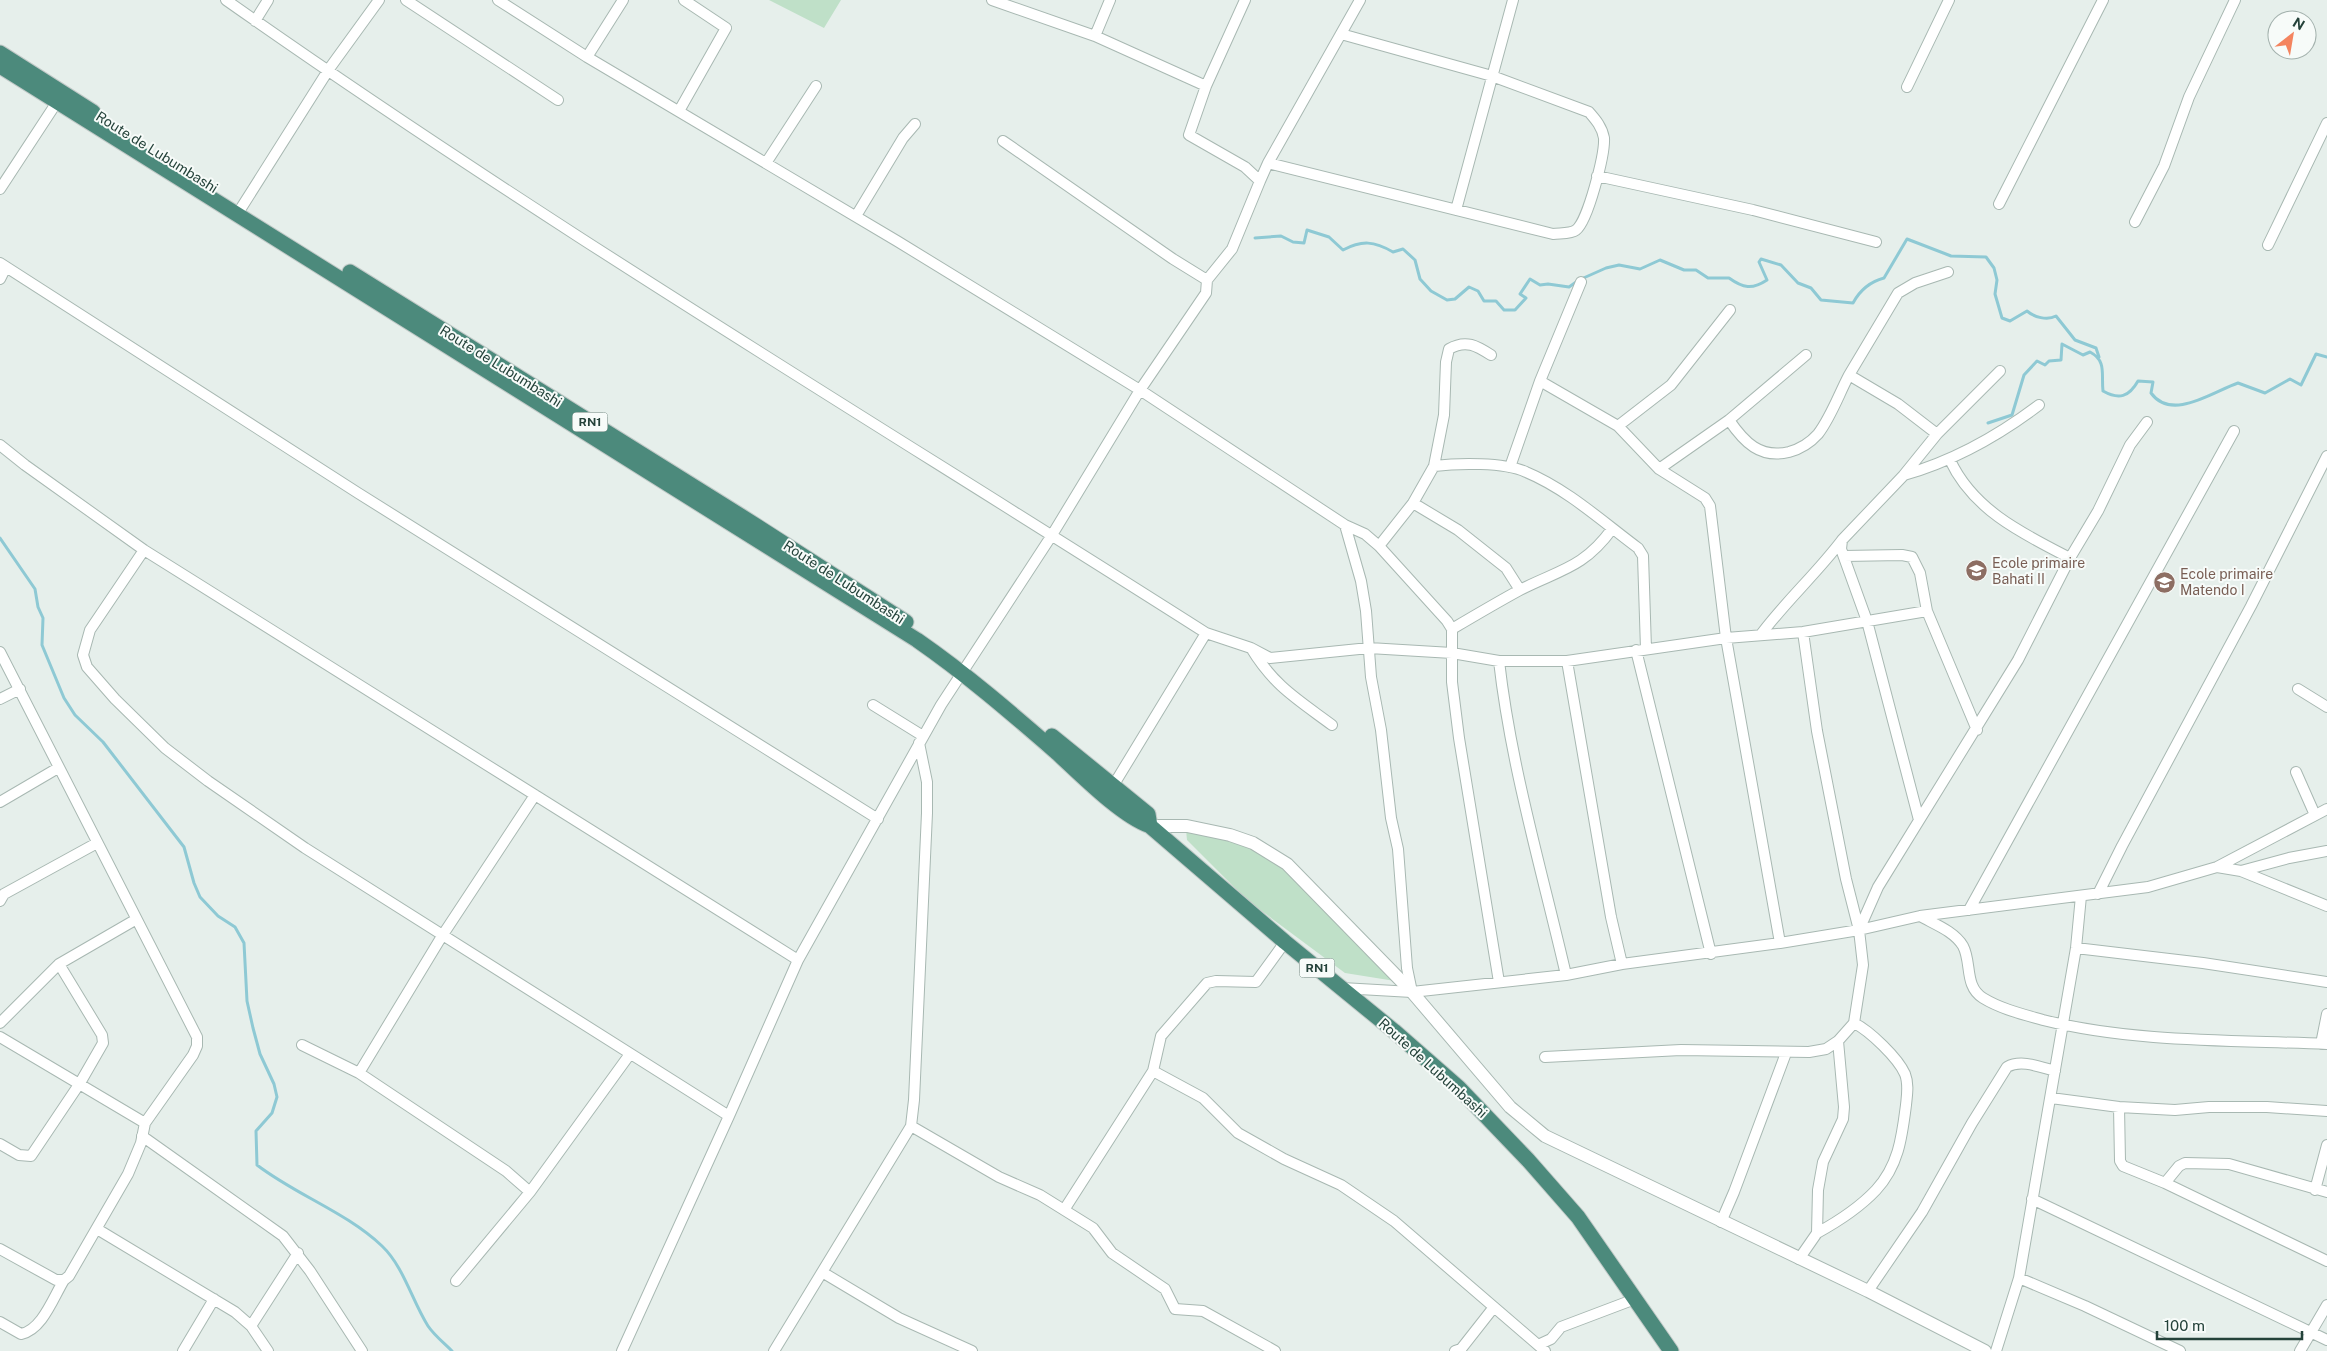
<svg xmlns="http://www.w3.org/2000/svg" width="2327" height="1351" font-family="'Public Sans',sans-serif">
<style>
.green{fill:#bfe0c8}
.lines{fill:none;stroke-linecap:round;stroke-linejoin:round}
.stream{stroke:#8ec9d4;stroke-width:3}
.minor-casing{stroke:#a8b8b2;stroke-width:12}
.tertiary-casing{stroke:#a8b8b2;stroke-width:14}
.trunk-casing{stroke:#c2cac8;stroke-width:17}
.minor{stroke:#fff;stroke-width:10}
.tertiary{stroke:#fff;stroke-width:12}
.trunk{stroke:#4c8a7c;stroke-width:15}
.labels{text-anchor:middle;stroke-width:4;stroke-linejoin:round;paint-order:stroke}
.shield{fill:#f7fbf9;stroke:#637a73;stroke-width:1}
.shield-label{font-size:12px;font-weight:bold;fill:#24423a}
.street-label{font-size:14px;fill:#24423a;stroke:#f7fbf9}
.education-label{font-size:14px;fill:#785e54;stroke:#f7fbf9;text-anchor:start}
</style>
<rect width="100%" height="100%" fill="#e6efeb"/>
<path class="green" d="M769 0H841L824 28Z
M1186 830 1234 838 1288 867 1395 981 1345 973 1247 900 1187 840Z"/>
<g class="lines">
<path class="stream" d="M1255 238 1281 236 1293 242 1304 243 1307 230 1329 237 1343 250C1362 240 1374 241 1393 252L1403 249 1415 260 1420 279 1431 291 1447 300 1455 299 1469 287 1478 291 1484 301H1496L1504 310H1515L1526 298 1520 294 1530 279 1540 285 1548 284 1569 287 1579 280 1606 268 1619 265 1640 269 1660 260 1684 270H1696L1708 278H1729C1743 288 1752 290 1767 280L1759 262 1761 259 1781 265 1798 283 1811 288 1821 300 1853 303C1860 290 1869 282 1884 278L1907 239 1951 256 1986 257 1994 268 1997 280 1995 294 2002 318 2010 321 2027 311C2034 317 2047 321 2056 316L2075 340 2096 348 2099 357
M1988 423 2012 415 2024 375 2037 361 2045 365 2049 361 2061 360 2062 344 2083 355 2090 352C2107 361 2101 374 2103 391 2119 400 2129 397 2138 381L2153 382 2151 393C2172 422 2214 391 2238 383L2265 393 2290 379 2301 385 2316 354 2327 357
M0 538 35 589 38 607 43 618 42 645 64 698 75 715 103 742 184 847 194 883 200 897 218 916 235 927 244 943 247 1001 253 1028 260 1054 274 1084 277 1097 272 1113 256 1131 257 1165C296 1195 346 1212 382 1246 404 1267 412 1301 428 1326 434 1335 444 1343 452 1351"/>
<defs>
<path id="minor" d="M226 0C544 224 878 424 1206 633L1251 648 1270 658 1369 648 1452 653 1499 661H1567L1726 638 1803 632 1927 611
M406 0 558 100
M498 0 587 57 897 241 1140 390 1345 525 1365 534 1379 546 1447 621 1452 629V682L1459 738 1499 982
M255 21 268 0
M1095 36 1110 0
M587 57 623 0
M1206 86 1245 0
M1907 87 1949 0
M679 111 726 28 684 0
M1003 141 1173 259 1207 280
M766 163 816 86
M1268 163 1553 234C1560 233 1571 234 1576 230 1588 221 1605 154 1604 138 1602 127 1596 120 1589 112L1492 76 1341 34
M1597 176 1753 210 1876 242
M1260 181 1268 163 1360 0
M0 189 57 102
M1999 204 2103 0
M1456 210 1513 0
M238 213 329 69 379 0
M856 216 903 138 915 124
M2135 222 2164 166 2189 97 2235 0
M2268 245 2327 123
M0 263 358 493 878 819
M0 279 6 267
M1540 381 1618 426 1659 469 1705 498 1710 506 1726 638 1780 943
M1729 420C1744 442 1760 459 1789 452 1800 449 1810 443 1818 434 1831 417 1839 394 1849 375
M1618 426 1671 385 1730 310
M1937 434 1898 404 1849 375 1898 293 1915 283 1948 272
M0 445 25 465 144 550 798 960
M1950 460C1973 510 2023 534 2070 558
M1434 466 1444 415 1446 362 1449 349C1466 339 1477 346 1491 355
M1510 467 1540 381 1581 282
M1659 469 1729 420 1806 355
M1904 475C1953 461 1998 436 2039 405
M1413 503 1434 466C1458 463 1504 462 1526 472 1567 489 1603 522 1638 548L1643 556 1646 649
M1345 525 1361 581 1366 611 1371 677 1381 730 1391 818 1398 849 1407 968 1412 992
M1379 546 1413 503 1458 530 1506 568 1520 590
M144 550 90 630 83 655 87 667 115 699 165 748 208 781 305 848 729 1116
M1844 556 1902 555 1912 557 1920 573 1927 611 1977 730
M1452 629C1474 616 1496 603 1518 591 1558 570 1583 569 1612 529
M1762 633C1787 600 1817 573 1842 540
M1251 648C1274 686 1297 699 1332 725
M1636 650 1711 954
M0 652 197 1037V1046L193 1055 145 1123 141 1143 128 1174 69 1276 64 1280C53 1298 42 1330 21 1334L0 1322
M1499 661C1511 767 1542 871 1566 975
M1567 661 1611 917 1622 964
M2298 689 2327 707
M0 699 20 689
M873 705 923 736
M2296 772 2315 815
M1113 786 1206 633
M0 802 58 768
M1919 820 1867 621 1841 549 1842 540 1903 476 1937 434 2000 371
M2217 867 2241 871 2327 906
M2241 871 2289 858 2327 851
M2098 894 2122 846 2251 606 2327 456
M0 901 4 894 97 843
M1969 910 2234 431
M1920 916C1934 924 1954 931 1963 946 1972 963 1964 986 1983 998 2001 1009 2022 1014 2043 1020 2135 1043 2233 1040 2327 1044
M1859 930 1878 887 2018 660 2070 558 2098 511 2130 445 2147 422
M1285 942 1256 982 1216 981 1207 983 1161 1036 1153 1071 1203 1098 1238 1133 1284 1159 1341 1185 1394 1221 1545 1351
M2076 948 2203 963 2327 982
M1342 988 1412 992 1566 975 1622 964 1780 943 1859 930 1920 916 2148 887 2217 867 2327 809
M0 1023 59 964 135 920
M0 1037 145 1123
M2321 1044 2327 1014
M302 1045 359 1073 506 1171 530 1192
M1545 1057 1681 1050 1809 1052 1826 1049 1838 1041 1854 1023 1863 965 1859 930 1846 879 1817 731 1803 632
M359 1073 442 936 535 795
M2051 1098 2119 1107 2175 1110 2209 1107H2267L2327 1111
M2119 1107 2120 1161 2123 1166 2165 1183 2327 1261
M911 1126 999 1177 1040 1195 1093 1228 1112 1253 1165 1289 1175 1309 1203 1311 1275 1351
M142 1136 283 1236 310 1271 362 1351
M0 1144 19 1155 31 1156 80 1083 103 1043 102 1035 59 964
M2165 1183 2179 1166 2185 1163 2229 1164 2327 1192
M2315 1190 2327 1145
M2032 1199 2327 1340
M1064 1210 1153 1071
M1721 1222 1734 1192 1786 1053
M97 1229 235 1312 251 1326 268 1351
M1817 1233C1839 1221 1859 1208 1876 1190 1899 1165 1902 1136 1906 1105 1907 1095 1909 1084 1905 1074 1898 1058 1870 1031 1854 1023
M0 1249 56 1280H64
M1799 1259 1817 1233 1818 1190 1823 1162 1843 1119 1844 1107 1838 1041
M822 1272 899 1318 972 1351
M2019 1278 2085 1306 2180 1351
M456 1281 530 1192 630 1054
M1868 1291 1922 1212 1972 1123 2007 1067C2021 1059 2040 1067 2055 1071
M251 1326 298 1253
M1538 1345 1551 1339 1561 1327 1635 1299
M183 1351 214 1299
M622 1351 729 1116 798 960 941 705 1052 535 1140 390 1206 293 1207 280 1232 249 1260 181 1245 167 1189 135 1206 86 1095 36 992 0
M774 1351 911 1126 914 1100 927 813V782L919 743
M1455 1351 1461 1349 1494 1307
M1996 1351 2019 1278 2076 948 2081 896
M2300 1351 2327 1305"/>
<path id="tertiary" d="M1150 826H1187L1230 835 1253 843 1287 864 1412 992 1510 1107 1545 1136 1868 1291 1985 1351"/>
<path id="trunk" d="M0 53 93 112
M0 66 917 640C966 674 1010 712 1055 751 1079 773 1121 816 1150 826L1285 942 1394 1031 1459 1088 1528 1160 1578 1217 1671 1351
M350 272 741 516 906 622
M1052 736 1148 814 1150 826"/>
</defs>
<use href="#minor" class="minor-casing"/>
<use href="#tertiary" class="tertiary-casing"/>
<use href="#trunk" class="trunk-casing"/>
<use href="#minor" class="minor"/>
<use href="#tertiary" class="tertiary"/>
<use href="#trunk" class="trunk"/>
</g>
<defs>
<symbol id="school-disc" viewBox="-11 -11 22 22"><circle r="9.5" fill="#8d6e63" stroke="#f7fbf9"/><path d="M0-5L7-2L0 1L-7-2ZM-4 1L0 2.5L4 1V4Q0 6-4 4Z" fill="#fff"/></symbol>
</defs>
<g fill-rule="evenodd">
<use href="#school-disc" x="1964" y="558" width="25" height="25"/>
<use href="#school-disc" x="2152" y="570" width="25" height="25"/>
</g>
<g class="labels">
<g class="shield">
<rect x="572.5" y="412.5" width="35" height="19" rx="4"/>
<rect x="1299.5" y="958.5" width="35" height="19" rx="4"/>
</g>
<g class="shield-label">
<text x="590" y="426">RN1</text>
<text x="1317" y="972">RN1</text>
</g>
<g class="street-label">
<text transform="translate(157 152) rotate(32)" y="5">Route de Lubumbashi</text>
<text transform="translate(501 366) rotate(32)" y="5">Route de Lubumbashi</text>
<text transform="translate(844 582) rotate(33)" y="5">Route de Lubumbashi</text>
<text transform="translate(1433 1068) rotate(42)" y="5">Route de Lubumbashi</text>
</g>
<g class="education-label">
<text x="1992" y="568">Ecole primaire<tspan x="1992" dy="16">Bahati II</tspan></text>
<text x="2180" y="579">Ecole primaire<tspan x="2180" dy="16">Matendo I</tspan></text>
</g>
</g>
<g transform="translate(2292 35) rotate(31)"><circle r="24" fill="#f7fbf9" stroke="#a3b1ad"/>
<path d="M0-4L9 19L0 12L-9 19Z" fill="#f4845f"/>
<text y="-8" font-size="14" font-weight="bold" text-anchor="middle" fill="#24423a">N</text>
</g>
<path d="M2157 1331v8h145v-8" fill="none" stroke="#24423a" stroke-width="2.5"/>
<text x="2164" y="1331" font-size="15" fill="#24423a" stroke="#f7fbf9" stroke-width="4" paint-order="stroke">100 m</text>
</svg>
